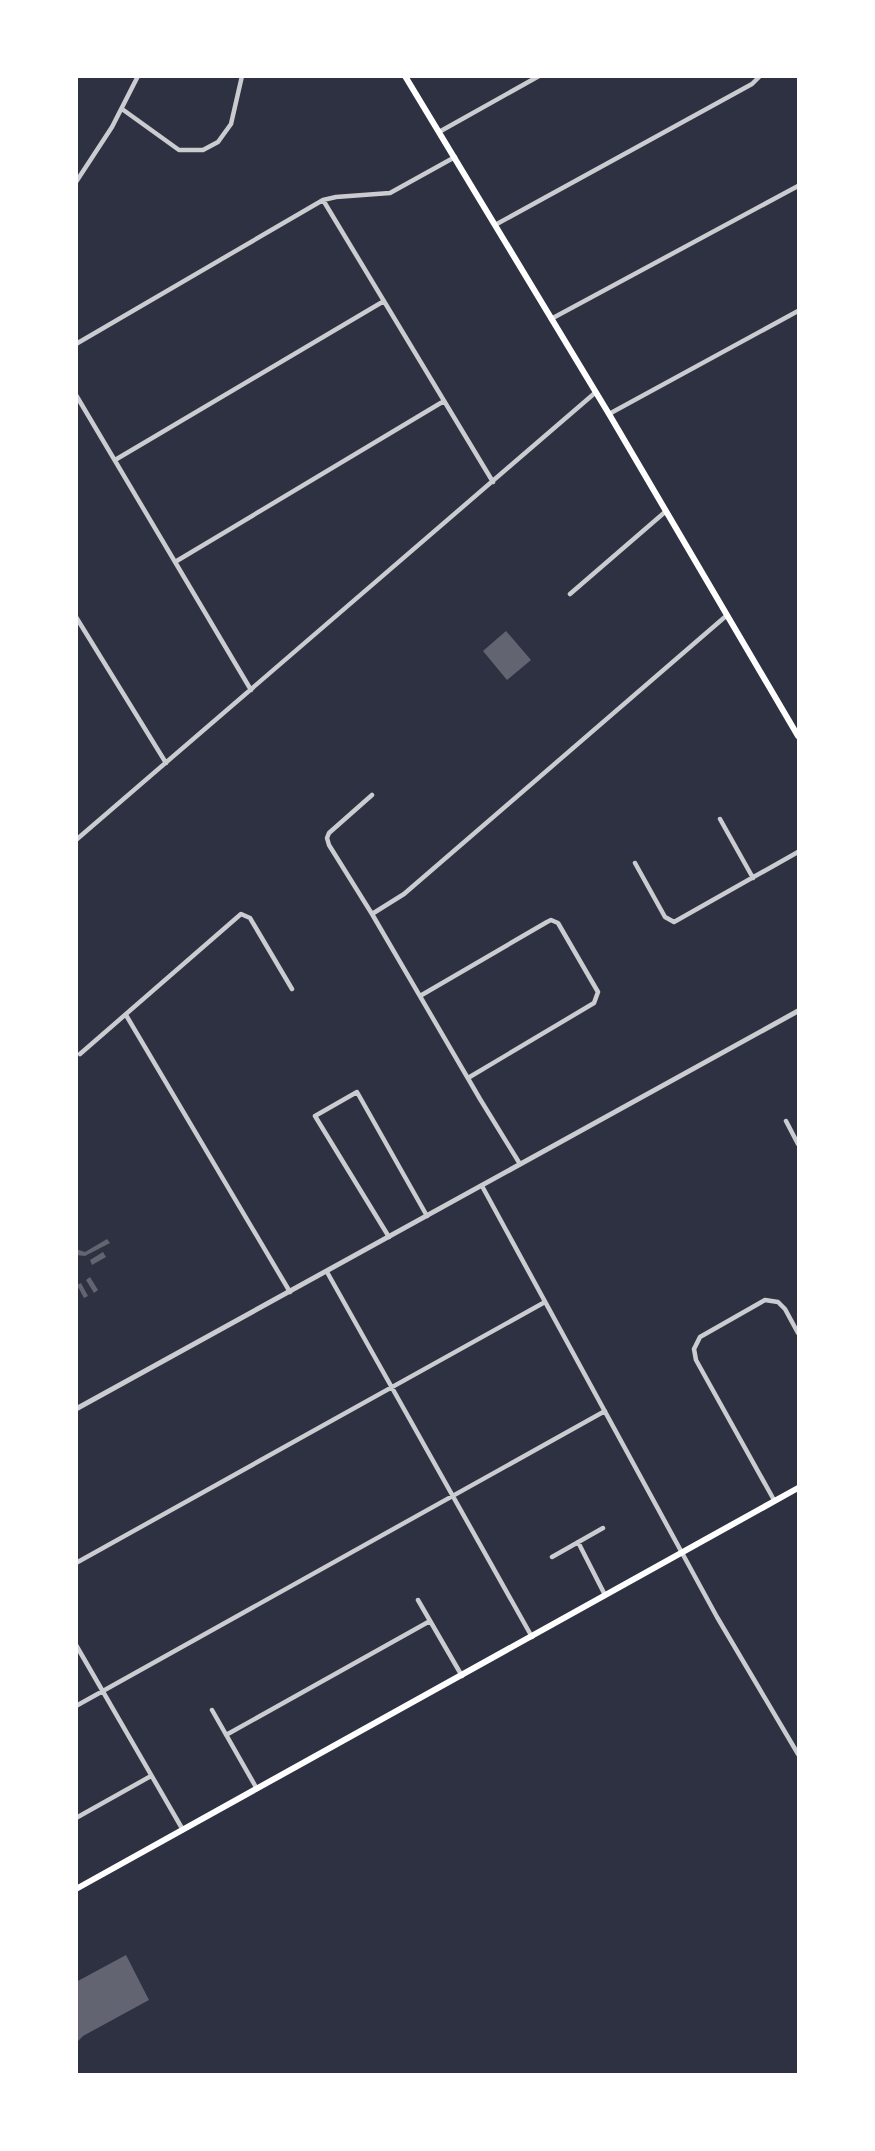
<svg xmlns="http://www.w3.org/2000/svg" width="875" height="2151" font-family="Poppins,sans-serif">
<style>
.building{fill:#626471}
.lines{fill:none;stroke-linecap:round;stroke-linejoin:round}
.minor{stroke:#caccd0;stroke-width:4.5}
.tertiary{stroke:#caccd0;stroke-width:5}
.secondary{stroke:#fff;stroke-width:6}
</style>
<rect width="100%" height="100%" fill="#2d3142"/>
<path class="building" d="M506 631 531 660 507 680 483 651Z
M107 1239 110 1243 85 1256 76 1255V1249L85 1252Z
M103 1252 106 1257 92 1265 90 1260Z
M90 1277 98 1290 94 1293 86 1280Z
M81 1283 88 1296 84 1298 77 1285Z
M126 1955 149 2000 83 2036 76 2043V1982Z"/>
<g class="lines">
<path class="minor" d="M122 109 179 150H203L218 142 231 124 242 76
M439 132 539 76
M76 182 112 127 138 76
M323 200 493 482
M495 225 752 84 760 76
M551 319 798 186
M76 344 323 200 336 197 390 193 455 157
M76 395 251 690
M609 414 798 311
M115 460 384 301
M175 562 444 401
M570 594 665 512
M76 617 166 763
M372 795 329 833 327 838 329 845 372 914 480 1099 520 1164
M720 819 753 878
M76 840 596 392
M635 863 665 917 674 922 798 852
M372 914 404 894 726 616
M420 996 547 922 551 920 558 923 598 992 594 1003 468 1078
M126 1015 290 1292
M80 1054 241 914 250 918 292 989
M786 1121 798 1144
M482 1186 717 1617 798 1754
M389 1237 315 1116 357 1092 427 1216
M327 1272 532 1637
M774 1500 696 1360 694 1349 700 1337 765 1300 778 1302 785 1309 798 1333
M578 1542 605 1595
M552 1557 603 1528
M76 1563 545 1302
M418 1600 462 1676
M76 1645 183 1830
M76 1706 605 1411
M212 1710 257 1789
M226 1735 430 1621
M76 1818 151 1776"/>
<path class="tertiary" d="M76 1409 798 1011"/>
<path class="secondary" d="M405 76 609 414 798 736
M76 1889 798 1488"/>
</g>
<rect width="875" height="2151" fill="none" stroke="#ffffff" stroke-width="156"/>
</svg>
